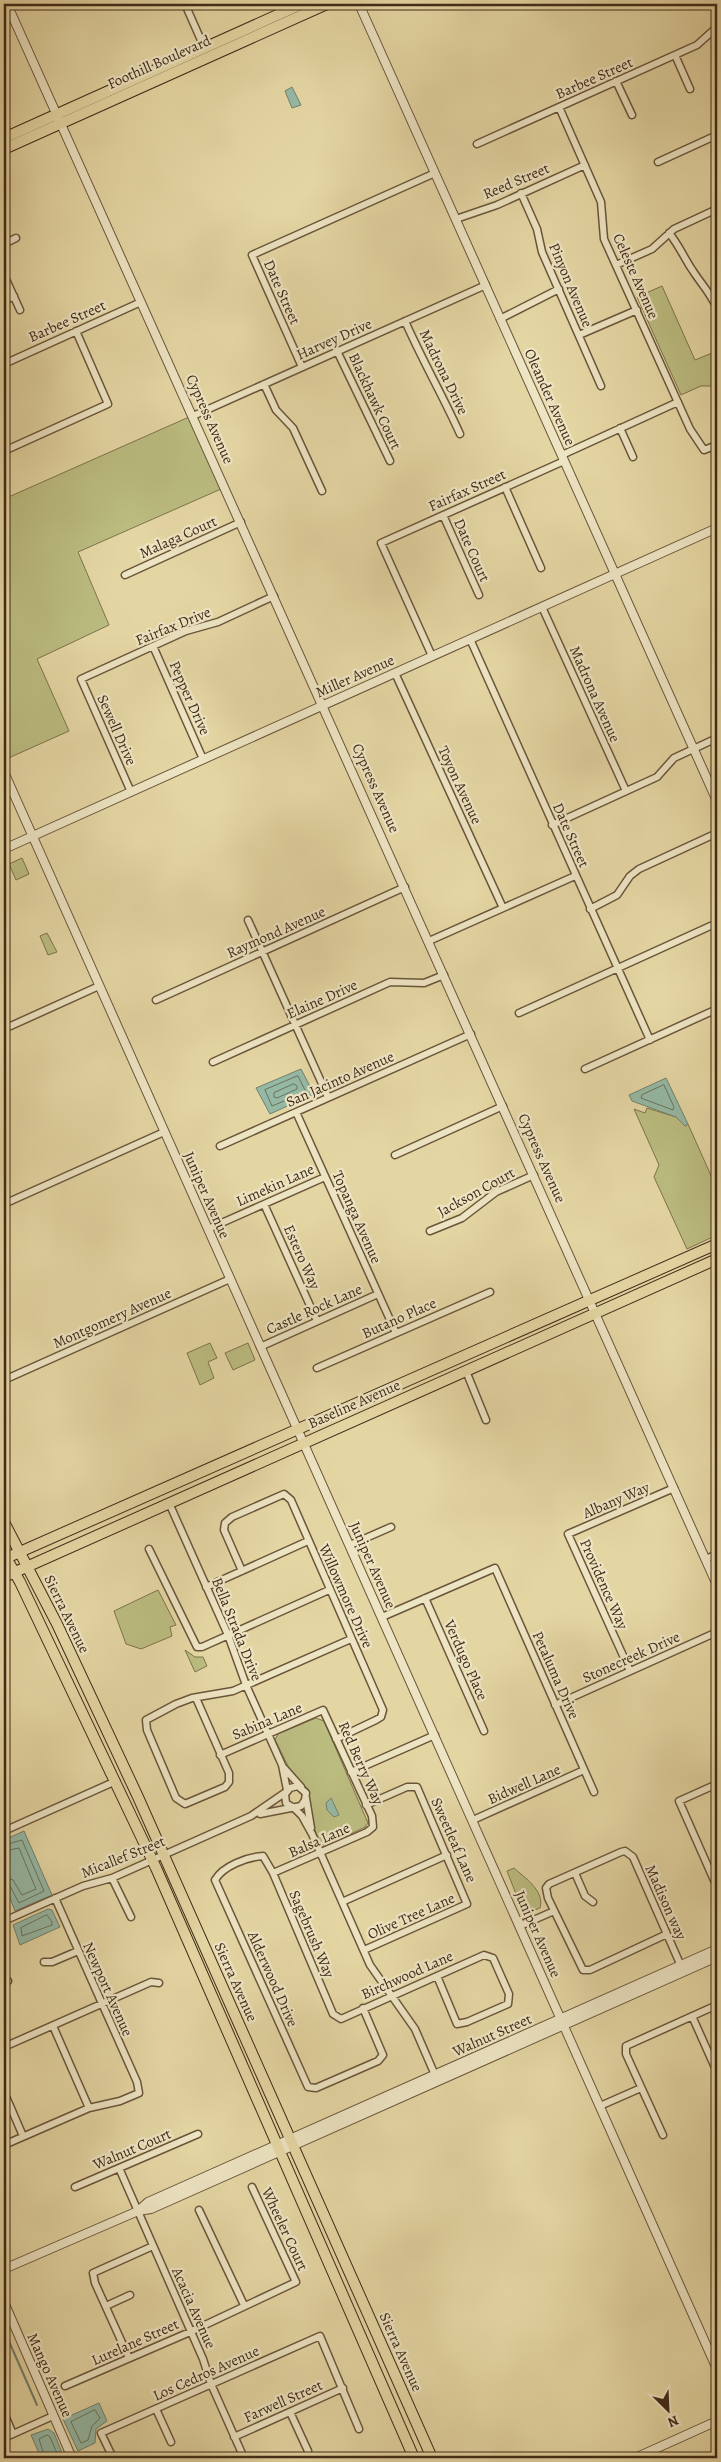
<svg xmlns="http://www.w3.org/2000/svg" width="721" height="2462" font-family="Alegreya,serif">
<style>
.green{fill:#bbbc80;stroke:#7e734c}
.water{fill:#95b9a5;stroke:#73806d}
.lines{fill:none;stroke-linecap:round;stroke-linejoin:round}
.shore{stroke:#6b725e;stroke-width:1}
.stream{stroke:#73806d;stroke-width:2}
.minor-casing{stroke:#6a553b;stroke-width:9}
.tertiary-casing{stroke:#6a553b;stroke-width:10}
.primary-casing{stroke:#412a18;stroke-width:12}
.minor{stroke:#ede4c3;stroke-width:6}
.tertiary{stroke:#ede4c3;stroke-width:8}
.primary{stroke:#e4d6a3;stroke-width:10}
.labels{text-anchor:middle;stroke-width:4.5;stroke-linejoin:round;paint-order:stroke}
.street-label{font-size:15px;fill:#412a18;stroke:#ede4c3}
</style>
<rect width="100%" height="100%" fill="#e4d6a3"/>
<filter id="stains"><feTurbulence type="fractalNoise" baseFrequency=".004" numOctaves="4"/><feColorMatrix values="0 0 0 0 .2 0 0 0 0 .09 0 0 0 0 .02 0 0 0 .5 -.17"/></filter>
<radialGradient id="worn" r=".72"><stop offset=".6" stop-color="#630" stop-opacity="0"/><stop offset="1" stop-color="#630" stop-opacity=".3"/></radialGradient>
<path class="green" d="M662 286 695 360 712 353 717 363V386H701L681 395 637 297Z
M189 417 221 489 78 552 109 625 37 659 69 731 4 760V499Z
M22 858 29 874 16 880 9 864Z
M47 933 57 952 48 955 40 936Z
M647 1108 676 1117 685 1126 688 1124 717 1189V1235L687 1249 654 1177 659 1165 634 1109 645 1113Z
M210 1343 217 1358 208 1362 214 1378 200 1385 187 1353Z
M248 1343 255 1360 233 1370 225 1353Z
M158 1590 176 1625 170 1627 172 1636 141 1649 126 1644 114 1611Z
M185 1650 195 1657H203L207 1666 195 1672Z
M316 1718 324 1721 368 1823 365 1827 326 1846 320 1844 312 1822 308 1789 291 1772 275 1740 278 1734Z
M514 1868C525 1878 545 1891 540 1908L527 1913 523 1912 507 1871Z"/>
<path class="water" d="M292 87 301 105 292 108 285 91Z
M301 1069 314 1094 270 1114 256 1088Z
M666 1078 688 1124 685 1126 676 1117 632 1101 629 1095Z
M331 1798 339 1815 334 1817 327 1810 326 1803Z
M24 1831 52 1895 15 1911 4 1883V1840Z
M48 1909 52 1910 60 1927 20 1945 13 1925Z
M99 2403 107 2421 96 2429 95 2443 78 2451 63 2419Z
M48 2429 54 2433 64 2458H41L31 2435Z"/>
<g class="lines">
<path class="shore" d="M298 1076 306 1092 272 1106 265 1090Z
M294 1084 297 1086V1089L277 1098 274 1097V1093Z
M664 1085 674 1107 673 1110 641 1098 642 1095Z
M4 1845 22 1840 44 1891 19 1903 10 1886 4 1884
M4 1851 19 1848 36 1889 22 1895 13 1880 4 1877
M47 1915 52 1922V1925L22 1936 21 1928Z
M95 2410 100 2418 92 2426 88 2440 81 2443 71 2422Z
M45 2458 39 2439 47 2435 50 2437 59 2458"/>
<path class="stream" d="M4 2330 37 2405"/>
<defs>
<path id="minor" d="M185 4 204 47
M675 55 690 89
M616 81 632 115
M559 107 601 202 604 239 690 429 704 450 717 445
M477 144 697 45 717 27
M658 162 717 135
M521 193 537 229 542 252 601 386
M456 219 497 205 585 165
M669 233C679 245 684 258 693 271 702 285 709 291 717 308
M4 244 16 238
M616 265 652 249 674 229 717 209
M4 275 20 310
M4 301 14 296
M500 319 559 289
M405 321C422 360 443 396 460 434
M579 335 637 310
M337 351 390 461
M4 364 141 302
M302 367 252 255 435 173
M264 384 276 410 293 428 322 491
M193 416 486 285
M620 428 633 457
M4 451 108 404 76 331
M562 455 678 402
M505 487 541 568
M443 515 479 595
M125 575 241 522
M542 607 626 791
M470 639 650 1040
M153 646 203 759
M432 656 381 543 564 461
M395 673 503 908
M131 792 81 679 186 631 218 622 274 596
M552 825 657 777 674 758 717 738
M590 909 617 895 630 876 639 869 717 833
M248 920 328 1097
M429 941 575 876
M156 1000 405 887
M519 1013 717 923
M4 1029 99 986
M213 1062 390 982 424 983 444 975
M585 1069 717 1009
M296 1112 396 1333
M220 1146 471 1034
M395 1155 503 1106
M4 1204 164 1132
M264 1204 317 1321
M208 1229 325 1177
M430 1231 462 1218 496 1192 534 1175
M260 1347 378 1294
M317 1368 490 1292
M466 1371 486 1420
M4 1380 230 1279
M169 1503 228 1635 246 1685 282 1765 287 1790
M350 1545 391 1527
M149 1549 197 1647H202L329 1590
M706 1559 717 1554
M242 1571 224 1530 225 1523 232 1517 284 1494 291 1500 383 1710 381 1717 376 1720 336 1739
M206 1587 308 1541
M425 1598 484 1731
M382 1617 495 1568 594 1792
M630 1671 568 1534 674 1488
M196 1698 229 1773V1782L225 1787 185 1804 176 1798 147 1730 146 1720 176 1704 192 1698 233 1691 351 1639
M555 1705 717 1632
M220 1755 323 1710 372 1816 373 1827 367 1832 273 1873
M284 1768 301 1787
M351 1772 435 1735
M717 1784 679 1801 717 1887
M306 1798 311 1828
M293 1807 302 1816 312 1834 370 1965 415 2029 435 2075
M260 1814 301 1806 305 1800 306 1793 298 1786 290 1788 285 1794 286 1803 292 1807
M473 1820 584 1770
M4 1831 116 1781
M575 1873 585 1896 593 1902
M112 1878 131 1917
M342 1902 447 1855
M4 1921 83 1886 112 1878 251 1816 286 1792
M520 1926 554 1911
M667 1934 590 1970H583L548 1898 546 1888 549 1884 621 1852 625 1851 633 1857 681 1966
M364 1950 467 1904 417 1787H407L366 1805
M44 1962H52L78 1951
M4 1983 8 1981
M363 2008 383 2055 378 2061 316 2088 308 2087 215 1880C223 1866 247 1857 263 1856L273 1873 333 2014 341 2019 484 1955 493 1958 509 1994 508 2004 467 2022 457 2024 437 1976
M692 2016 717 2072
M53 2026 89 2108
M4 2047 151 1982 159 1983
M4 2092 23 2136
M600 2106 641 2088
M663 2135 626 2054V2046L717 2005
M4 2145 89 2108 120 2101 139 2093 137 2082 55 1898
M119 2168 203 2359 211 2384 244 2458
M75 2187 198 2134
M199 2210 244 2305
M106 2306 130 2295
M129 2358 95 2283 93 2273 153 2246
M65 2386 190 2332 296 2282 252 2187
M156 2409 171 2442
M290 2412 308 2451
M4 2413 13 2434
M234 2437 343 2388
M4 2438 53 2416
M113 2458 101 2433 320 2336 359 2429"/>
<path id="tertiary" d="M7 4 717 1585
M359 4 717 801
M4 772 717 2369
M4 849 717 528
M138 2211 151 2209 717 1957
M4 2269 138 2211 148 2202 184 2186 717 1949
M4 2302 72 2458
M635 2458 717 2421"/>
<path id="primary" d="M4 138 302 4
M4 149 327 4
M4 1522 57 1624 138 1797 432 2458
M4 1554 20 1582 156 1868 414 2458
M4 1559 717 1244
M4 1577 717 1259"/>
</defs>
<use href="#minor" class="minor-casing"/>
<use href="#tertiary" class="tertiary-casing"/>
<use href="#primary" class="primary-casing"/>
<use href="#minor" class="minor"/>
<use href="#tertiary" class="tertiary"/>
<use href="#primary" class="primary"/>
</g>
<g class="labels">
<g class="street-label">
<text transform="translate(159 62) rotate(-24)" y="5">Foothill Boulevard</text>
<text transform="translate(594 78) rotate(-24)" y="5">Barbee Street</text>
<text transform="translate(516 181) rotate(-23)" y="5">Reed Street</text>
<text transform="translate(636 276) rotate(66)" y="5">Celeste Avenue</text>
<text transform="translate(571 285) rotate(67)" y="5">Pinyon Avenue</text>
<text transform="translate(282 292) rotate(66)" y="5">Date Street</text>
<text transform="translate(67 321) rotate(-24)" y="5">Barbee Street</text>
<text transform="translate(334 339) rotate(-24)" y="5">Harvey Drive</text>
<text transform="translate(444 372) rotate(64)" y="5">Madrona Drive</text>
<text transform="translate(550 397) rotate(66)" y="5">Oleander Avenue</text>
<text transform="translate(375 401) rotate(65)" y="5">Blackhawk Court</text>
<text transform="translate(210 419) rotate(66)" y="5">Cypress Avenue</text>
<text transform="translate(467 490) rotate(-24)" y="5">Fairfax Street</text>
<text transform="translate(178 537) rotate(-24)" y="5">Malaga Court</text>
<text transform="translate(472 550) rotate(66)" y="5">Date Court</text>
<text transform="translate(173 626) rotate(-22)" y="5">Fairfax Drive</text>
<text transform="translate(355 676) rotate(-24)" y="5">Miller Avenue</text>
<text transform="translate(595 694) rotate(66)" y="5">Madrona Avenue</text>
<text transform="translate(190 698) rotate(66)" y="5">Pepper Drive</text>
<text transform="translate(117 730) rotate(66)" y="5">Sewell Drive</text>
<text transform="translate(460 785) rotate(65)" y="5">Toyon Avenue</text>
<text transform="translate(376 788) rotate(66)" y="5">Cypress Avenue</text>
<text transform="translate(571 835) rotate(66)" y="5">Date Street</text>
<text transform="translate(276 932) rotate(-24)" y="5">Raymond Avenue</text>
<text transform="translate(322 999) rotate(-24)" y="5">Elaine Drive</text>
<text transform="translate(340 1079) rotate(-24)" y="5">San Jacinto Avenue</text>
<text transform="translate(542 1158) rotate(66)" y="5">Cypress Avenue</text>
<text transform="translate(275 1185) rotate(-24)" y="5">Limekin Lane</text>
<text transform="translate(476 1192) rotate(-29)" y="5">Jackson Court</text>
<text transform="translate(207 1195) rotate(66)" y="5">Juniper Avenue</text>
<text transform="translate(357 1217) rotate(66)" y="5">Topanga Avenue</text>
<text transform="translate(302 1257) rotate(66)" y="5">Estero Way</text>
<text transform="translate(314 1309) rotate(-24)" y="5">Castle Rock Lane</text>
<text transform="translate(112 1318) rotate(-24)" y="5">Montgomery Avenue</text>
<text transform="translate(399 1318) rotate(-24)" y="5">Butano Place</text>
<text transform="translate(354 1404) rotate(-24)" y="5">Baseline Avenue</text>
<text transform="translate(616 1500) rotate(-23)" y="5">Albany Way</text>
<text transform="translate(373 1565) rotate(66)" y="5">Juniper Avenue</text>
<text transform="translate(604 1584) rotate(66)" y="5">Providence Way</text>
<text transform="translate(346 1596) rotate(66)" y="5">Willowmore Drive</text>
<text transform="translate(67 1614) rotate(64)" y="5">Sierra Avenue</text>
<text transform="translate(237 1629) rotate(68)" y="5">Bella Strada Drive</text>
<text transform="translate(631 1657) rotate(-24)" y="5">Stonecreek Drive</text>
<text transform="translate(466 1660) rotate(66)" y="5">Verdugo Place</text>
<text transform="translate(556 1675) rotate(66)" y="5">Petaluma Drive</text>
<text transform="translate(267 1721) rotate(-23)" y="5">Sabina Lane</text>
<text transform="translate(361 1763) rotate(66)" y="5">Red Berry Way</text>
<text transform="translate(524 1784) rotate(-24)" y="5">Bidwell Lane</text>
<text transform="translate(319 1840) rotate(-24)" y="5">Balsa Lane</text>
<text transform="translate(454 1840) rotate(66)" y="5">Sweetleaf Lane</text>
<text transform="translate(123 1857) rotate(-22)" y="5">Micallef Street</text>
<text transform="translate(666 1902) rotate(66)" y="5">Madison way</text>
<text transform="translate(411 1916) rotate(-24)" y="5">Olive Tree Lane</text>
<text transform="translate(312 1934) rotate(67)" y="5">Sagebrush Way</text>
<text transform="translate(538 1934) rotate(66)" y="5">Juniper Avenue</text>
<text transform="translate(407 1975) rotate(-24)" y="5">Birchwood Lane</text>
<text transform="translate(273 1979) rotate(66)" y="5">Alderwood Drive</text>
<text transform="translate(236 1982) rotate(66)" y="5">Sierra Avenue</text>
<text transform="translate(108 1989) rotate(66)" y="5">Newport Avenue</text>
<text transform="translate(492 2035) rotate(-24)" y="5">Walnut Street</text>
<text transform="translate(132 2149) rotate(-23)" y="5">Walnut Court</text>
<text transform="translate(285 2229) rotate(65)" y="5">Wheeler Court</text>
<text transform="translate(194 2308) rotate(66)" y="5">Acacia Avenue</text>
<text transform="translate(135 2342) rotate(-24)" y="5">Lurelane Street</text>
<text transform="translate(401 2352) rotate(66)" y="5">Sierra Avenue</text>
<text transform="translate(206 2373) rotate(-24)" y="5">Los Cedros Avenue</text>
<text transform="translate(50 2375) rotate(66)" y="5">Mango Avenue</text>
<text transform="translate(283 2401) rotate(-24)" y="5">Farwell Street</text>
</g>
</g>
<rect width="721" height="2462" fill="none" stroke="#e4d6a3" stroke-width="20"/>
<rect x="5" y="5" width="711" height="2452" fill="none" stroke="#412a18" stroke-width="2.5"/>
<rect x="10" y="10" width="701" height="2442" fill="none" stroke="#412a18"/>
<g transform="translate(668 2410) rotate(156)" stroke="#ede4c3" stroke-width="4" paint-order="stroke">
<path d="M0-4L9 19L0 12L-9 19Z" fill="#412a18"/>
<text y="-8" font-size="14" font-weight="bold" text-anchor="middle" fill="#412a18">N</text>
</g>
<rect width="100%" height="100%" filter="url(#stains)"/>
<rect width="100%" height="100%" fill="url(#worn)"/>
</svg>
